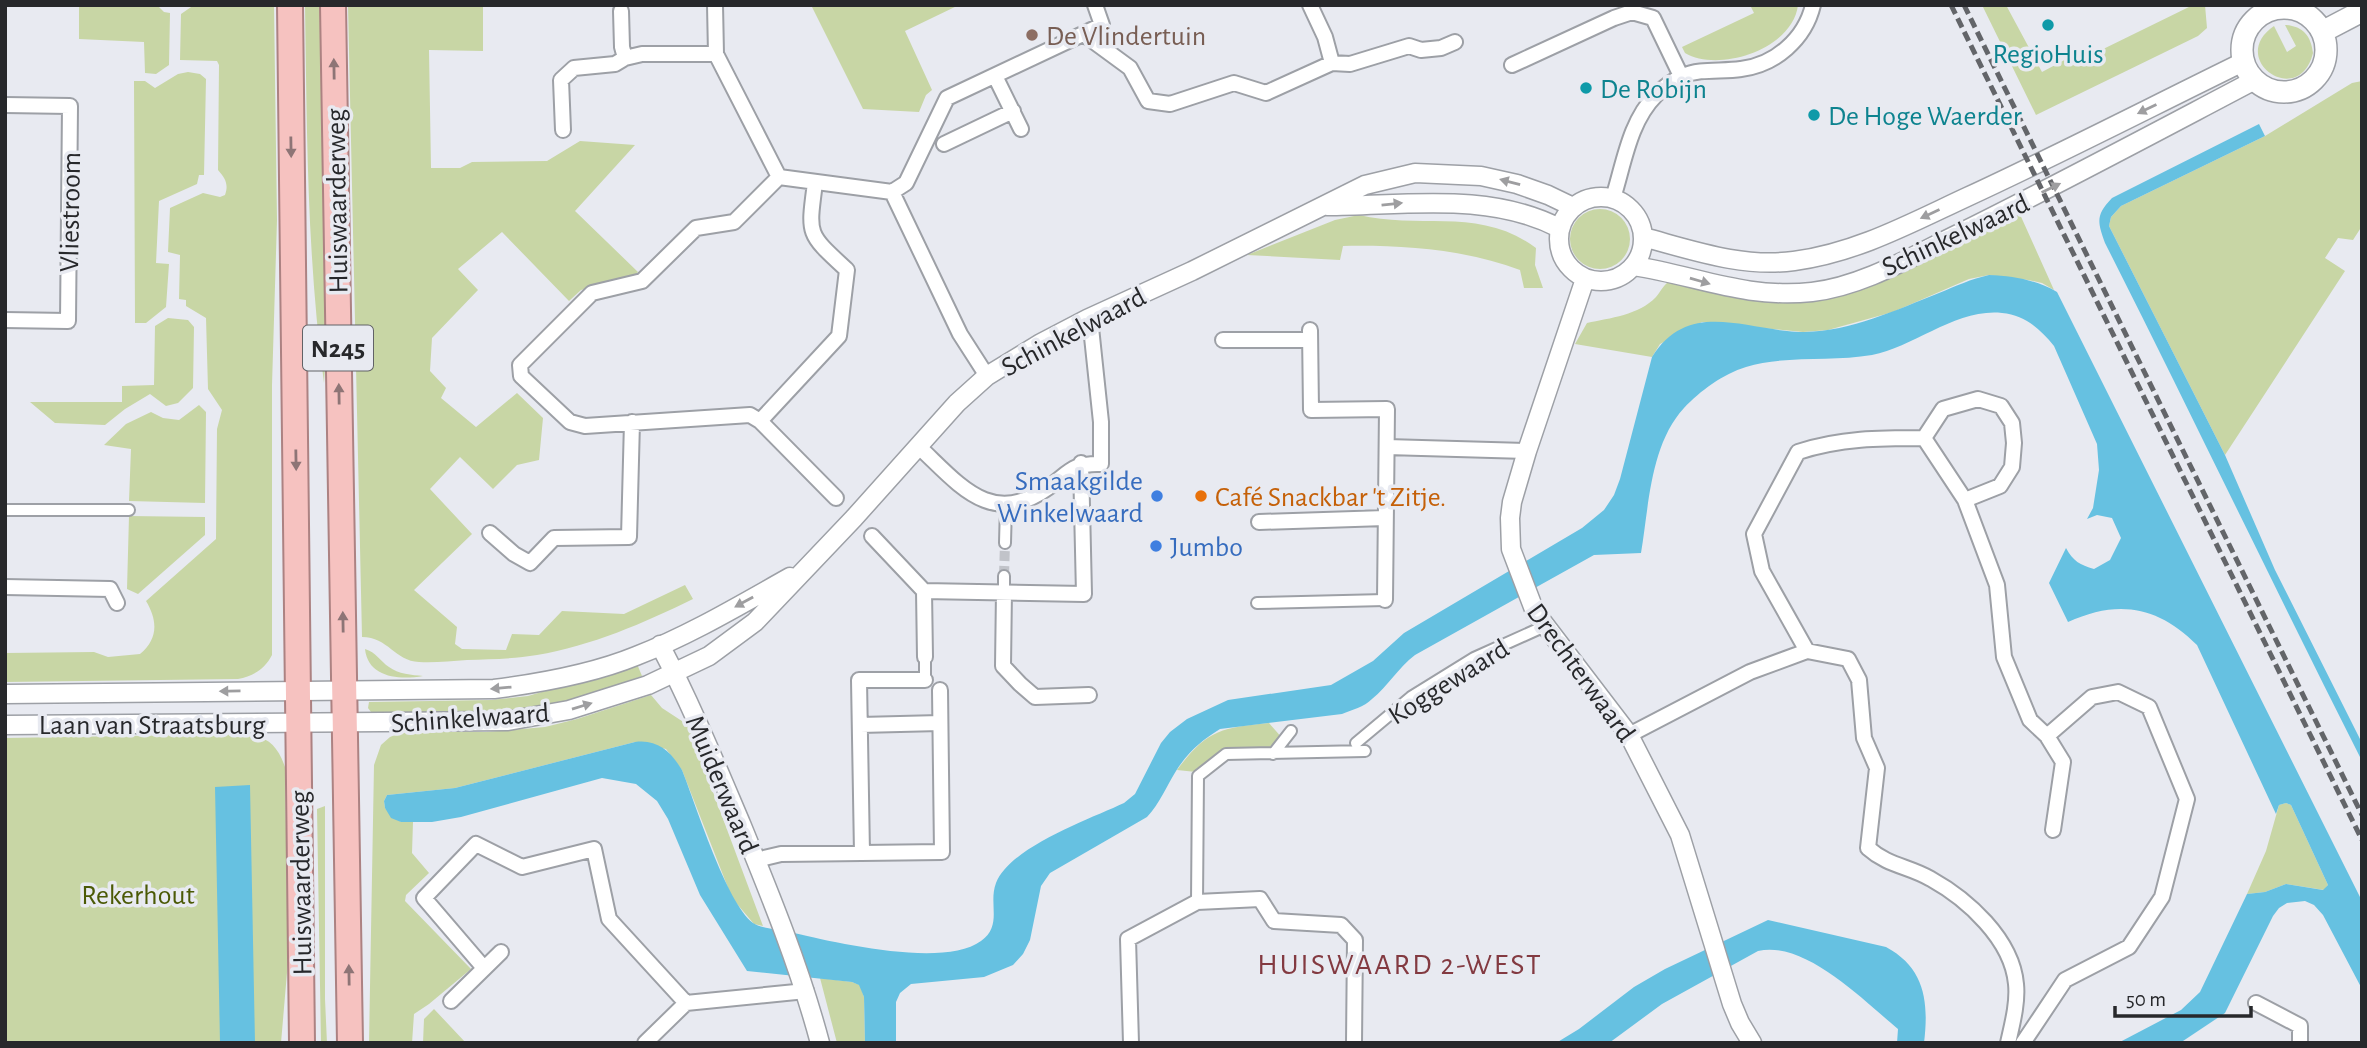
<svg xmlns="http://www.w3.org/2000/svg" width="2367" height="1048" font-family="'Alegreya Sans',sans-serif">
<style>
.green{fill:#c8d6a5}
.water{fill:#66c1e1}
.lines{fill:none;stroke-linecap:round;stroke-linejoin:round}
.pedestrian-tunnel{stroke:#c1c3c9;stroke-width:10;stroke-dasharray:10 5;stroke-linecap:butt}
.pedestrian-casing{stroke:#9da0a6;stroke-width:14}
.minor-casing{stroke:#9da0a6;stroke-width:18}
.tertiary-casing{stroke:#9da0a6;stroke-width:21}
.secondary-casing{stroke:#9da0a6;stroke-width:24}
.trunk-casing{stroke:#ac8282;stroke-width:28}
.pedestrian{stroke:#fff;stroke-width:10}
.minor{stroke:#fff;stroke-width:14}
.tertiary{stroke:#fff;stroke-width:18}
.secondary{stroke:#fff;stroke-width:21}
.trunk{stroke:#f6c2c0;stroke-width:24}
.rail{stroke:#636569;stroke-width:5;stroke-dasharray:10 5;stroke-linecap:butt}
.oneway{fill:#8e7576}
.oneway2{fill:#9e9ea0}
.culture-dot{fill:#0f9aa8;stroke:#e8eaf1;stroke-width:2.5}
.education-dot{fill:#8d6e63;stroke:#e8eaf1;stroke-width:2.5}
.shop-dot{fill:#3f7fe0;stroke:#e8eaf1;stroke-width:2.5}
.food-dot{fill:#e8710a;stroke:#e8eaf1;stroke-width:2.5}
.labels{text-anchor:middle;stroke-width:7;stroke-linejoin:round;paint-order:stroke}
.shield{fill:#e8eaf1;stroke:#616266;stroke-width:2}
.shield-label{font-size:26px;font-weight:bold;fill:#27282b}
.education-label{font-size:28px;fill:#785e54;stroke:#e8eaf1;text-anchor:start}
.culture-label{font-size:28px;fill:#0d838f;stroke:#e8eaf1;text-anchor:start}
.street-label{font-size:28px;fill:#27282b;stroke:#e8eaf1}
.shop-label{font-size:28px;fill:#366cbe;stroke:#e8eaf1;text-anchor:end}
.food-label{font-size:28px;fill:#c56008;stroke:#e8eaf1;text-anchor:start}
.park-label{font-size:28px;fill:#4b5a06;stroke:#e8eaf1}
.neighbourhood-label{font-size:30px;letter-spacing:2px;fill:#833a41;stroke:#e8eaf1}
</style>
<rect width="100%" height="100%" fill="#e8eaf1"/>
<path class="green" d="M79 5H157L164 12 170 13 169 65 156 74 145 73 144 42 79 39Z
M194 5H274L277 220 272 385V655C265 669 253 676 238 679L5 682V653L94 652 108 657 140 654C158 639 158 621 146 601L216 539 217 429 222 410 208 389 206 318 186 306V300L179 299 180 255 168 252 170 208 203 193 220 197 225 195C229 184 225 178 218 170L219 65 217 61 180 60 181 14Z
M305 5H323L327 334 324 383C307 257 307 132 305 5Z
M348 5H483V51L429 50 431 168H460L472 162 547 161 580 141 635 145 575 211 638 272 634 276 581 290 569 301 502 232 458 269 478 290 432 338 430 371 446 388 441 398 476 427 517 393 543 418 539 460 517 465 493 489 460 457 430 489 472 534 414 590 457 627 455 644 462 649 506 650 512 634 539 635 562 611 624 614 685 585 693 599C644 623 591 646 537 655 514 659 490 659 467 660 451 661 434 663 419 662 395 661 388 637 362 637Z
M811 5H959L905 31 932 90 926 95 919 112 863 109Z
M1750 5H1798C1793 49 1719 73 1685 53L1682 47 1754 13Z
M1982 5H2006L2042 72 2087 48 2091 55 2193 5H2205L2207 28 2198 36 2036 115Z
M2285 25C2303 26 2311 36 2313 53 2299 110 2226 59 2274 26L2287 52 2296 46Z
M188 72 200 74 206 79 204 175H199L197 184 159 201 156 263 169 264 166 307 146 323H135L134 81H145L155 88 178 74Z
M2362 81V226L2353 240 2338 238 2325 258 2345 271 2225 455 2109 226 2111 217 2121 206 2265 136 2352 83Z
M1570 239a30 30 0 1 1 60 0a30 30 0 1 1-60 0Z
M2018 210 2054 290 2042 283 2028 280 1989 275 1969 279 1893 312 1828 330 1803 332 1702 322 1660 344 1652 357 1575 344 1587 323C1610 318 1639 315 1656 297 1662 290 1663 285 1671 280L1786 301Z
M1359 215C1421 230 1480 206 1536 248L1535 265 1543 288H1524L1520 270C1464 249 1402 245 1343 246L1340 260 1247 255 1335 220Z
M168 318 188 320 194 327 193 388 178 403 166 406 150 394 125 409 105 425 55 423 30 402H122V386L154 385 155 326Z
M199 405 206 412 205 503 129 501 131 449 104 445 126 424 151 412 163 418 179 420Z
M129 516 205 517V535L138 594 127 589Z
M365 649C376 652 380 661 389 667 398 674 412 675 423 676 400 680 368 678 365 649Z
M637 664 642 676C610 688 578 701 544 707 488 716 428 712 371 712L368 708 369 702 491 700 528 696Z
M651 695 662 708 688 725 763 926 754 924 732 898 682 770 666 749 635 742 455 788 387 795 384 801 385 808 401 822H413L412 853 429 873 406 895 405 901 471 969 429 1004 414 1014 412 1043H369L374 765 381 745 390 737 405 731 486 732 545 727 577 719Z
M1269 723 1291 748 1225 750 1196 769V772L1177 770C1207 730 1220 728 1269 723Z
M247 734C269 737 278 747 285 767L288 961 281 1043H5V738Z
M2286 803 2291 805 2328 885 2324 890 2286 884 2265 892 2247 894 2266 851 2279 805Z
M325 806V999L327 1043H321L317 809Z
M820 978 852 982 860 985 864 997 865 1043H837Z
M434 1009 466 1043H423L424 1019Z"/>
<path class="water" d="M2259 124 2265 136 2121 206 2111 217 2109 226 2225 455 2275 570 2362 743V761C2275 589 2192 415 2105 243 2097 221 2096 215 2112 198Z
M1989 275C2014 276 2036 280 2057 292L2362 901V989L2323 915 2314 905 2305 901 2287 903 2279 908 2273 916 2225 1013 2180 1043H2118L2181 1010 2200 992 2247 894 2265 892 2286 884 2323 890 2328 885 2291 805 2286 803 2279 805 2276 814 2197 645C2158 606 2118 599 2068 622L2049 583 2066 548C2073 561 2080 565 2094 569L2110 560 2121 538 2112 518 2097 515 2087 519 2093 508 2099 470 2097 444 2054 346C2040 329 2025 315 2002 313 1957 308 1914 347 1872 355 1831 362 1784 355 1746 367 1723 374 1700 391 1684 408 1650 445 1649 506 1641 553L1594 555 1415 655C1398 668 1388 686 1372 699 1364 707 1352 710 1342 714L1220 729C1202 740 1188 752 1176 771 1166 787 1160 803 1147 817L1050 873 1041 886 1030 940 1023 954 1013 965 984 977 911 984 900 993 896 1002V1043H865L864 997 859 985 852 982 747 971 700 895 668 819 657 801 636 784 602 778 461 817 432 822H401L391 818 385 808 384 801 387 795 455 788 635 742C658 739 671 752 682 770 696 805 726 902 753 923 762 929 782 930 794 933 837 943 944 968 981 941 1003 925 988 904 996 883 1010 847 1090 819 1124 803L1135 794 1161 743 1170 732 1187 719 1228 700 1331 685 1373 661 1404 633 1582 528 1604 510 1614 495 1620 479 1652 357C1690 297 1748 332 1805 332 1851 331 1896 310 1939 293 1956 286 1971 279 1989 275Z
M250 785 255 1043H220L215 787Z
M1768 920 1886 947C1925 968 1929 1002 1924 1043H1897L1898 1029C1864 1001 1805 940 1758 951L1662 1004 1609 1043H1556L1579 1029 1634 987 1665 969Z"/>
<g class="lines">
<path class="pedestrian-tunnel" d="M1004 576 1005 543"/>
<defs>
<path id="pedestrian" d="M5 510H129
M1005 543 1006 505
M1004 591V576
M1257 603 1385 600
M925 657V680
M1356 743 1411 697 1474 658 1545 626
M1273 754 1291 731
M1197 902 1198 776 1226 754 1365 751"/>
<path id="minor" d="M715 5 716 54 779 177
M1310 5 1325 37 1332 63
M621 11 622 47 625 58
M1085 35 1130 68 1148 101 1170 104 1234 83 1266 93 1332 63 1350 64 1409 46 1421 50 1441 48 1455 42
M1512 65 1614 18 1632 12 1653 18 1681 76
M995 76 1021 129
M5 105 70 106 68 321 5 320
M563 130 561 80 574 68 615 64 625 58 642 54H716
M944 144 1013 111
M779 177 734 222 696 228 642 281 592 293 520 365 521 376 570 422 585 426 750 415 760 421 836 498
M779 177 892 192
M892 192 906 183 947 98 1102 25 1095 5
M892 192 960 334 987 376
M1613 198C1624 164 1629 122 1656 95 1663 88 1674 80 1683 76 1700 68 1722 72 1741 69 1775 65 1805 39 1813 5
M1310 330 1311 410 1387 409 1385 600
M1223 340H1310
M760 421 839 336 847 270C807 233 808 236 815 183
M1924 438 1965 500 1997 585 2004 657 2030 720 2047 736 2092 697 2118 692 2149 707 2187 799 2162 897 2129 947 2065 980 2023 1043
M1924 438 1943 409 1978 399 2001 406 2012 423 2014 443 2012 467 2000 486 1965 500
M918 446C959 484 991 529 1049 487 1070 472 1072 463 1101 464V422L1090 318
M1387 447 1527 451
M1259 522 1385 518
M490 533 514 554 530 563 554 538 629 537 632 422
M872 536 924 591 925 657
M5 587 110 589 117 603
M924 591 1084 594 1081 463
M1004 591 1003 666 1020 684 1035 697 1089 695
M1807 651 1762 571 1754 534 1798 452C1840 438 1881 438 1924 438
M860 725 940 723
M1629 735 1750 672 1807 651 1848 659 1859 680 1864 738 1877 768 1868 848C1888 866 1909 866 1931 879 1967 899 2012 939 2016 984 2018 1003 2012 1025 2008 1043
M2047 736 2063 762 2053 830
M862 853 859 680H925
M756 860 781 854 942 852 940 690
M484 968 424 898 476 844 522 867 594 849 609 919 686 1003
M451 1001 501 952
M2256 1003 2300 1026V1043
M645 1043 686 1003 806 991
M1131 1043 1128 939 1197 902 1260 899 1274 921 1341 925 1355 940 1354 1043"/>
<path id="tertiary" d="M1559 239a42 42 0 1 1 84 0a42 42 0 1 1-84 0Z
M1327 206C1403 206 1488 191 1559 228
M1643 237C1692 250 1742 268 1794 261 1856 253 1911 223 1967 197 2060 154 2151 107 2243 62
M1634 266C1698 276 1745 299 1812 292 1864 286 1914 255 1960 233 2059 184 2156 132 2253 81
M1585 279 1527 451 1512 502 1510 518 1511 549 1535 612 1629 735 1680 835 1732 1004 1740 1023 1752 1043
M660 645C691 704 716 765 742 826 771 897 800 968 820 1043
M5 694 494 689C541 683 592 674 636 656 690 635 740 605 790 577
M5 725 508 721 569 710 610 697 648 685 709 656 755 622 854 518 957 403 987 376 1041 343 1087 319 1192 271 1365 185 1415 173 1481 176 1517 184 1548 195 1573 207"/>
<path id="secondary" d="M2242 50a42 42 0 1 1 84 0a42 42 0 1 1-84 0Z
M2322 32 2362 11"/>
<path id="trunk" d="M290 5 302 1043
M333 5 350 1043"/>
</defs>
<use href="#pedestrian" class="pedestrian-casing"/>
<use href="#minor" class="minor-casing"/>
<use href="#tertiary" class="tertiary-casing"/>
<use href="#secondary" class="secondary-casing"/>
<use href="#trunk" class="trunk-casing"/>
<use href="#pedestrian" class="pedestrian"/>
<use href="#minor" class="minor"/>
<use href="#tertiary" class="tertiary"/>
<use href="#secondary" class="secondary"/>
<use href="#trunk" class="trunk"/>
<path class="rail" d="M1951 5 2362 840
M1964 5 2362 815"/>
</g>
<defs><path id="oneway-solid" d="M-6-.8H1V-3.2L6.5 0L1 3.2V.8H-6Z" transform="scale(1.75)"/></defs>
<g class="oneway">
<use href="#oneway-solid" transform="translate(334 69) rotate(-91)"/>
<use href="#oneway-solid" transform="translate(291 147) rotate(89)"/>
<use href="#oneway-solid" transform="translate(339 394) rotate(-91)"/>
<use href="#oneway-solid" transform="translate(296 460) rotate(89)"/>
<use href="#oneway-solid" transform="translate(343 622) rotate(-91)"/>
<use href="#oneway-solid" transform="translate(349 975) rotate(-91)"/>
</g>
<g class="oneway2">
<use href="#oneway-solid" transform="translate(2147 109) rotate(154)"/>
<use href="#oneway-solid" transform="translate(1510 182) rotate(-165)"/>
<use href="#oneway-solid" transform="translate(2051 188) rotate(-26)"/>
<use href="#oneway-solid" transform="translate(1392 204) rotate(-6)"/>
<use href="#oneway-solid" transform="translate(1930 214) rotate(155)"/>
<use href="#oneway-solid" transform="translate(1700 281) rotate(16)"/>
<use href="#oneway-solid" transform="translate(744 602) rotate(151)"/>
<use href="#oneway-solid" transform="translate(501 688) rotate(175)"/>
<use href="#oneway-solid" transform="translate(230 691) rotate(179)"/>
<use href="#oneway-solid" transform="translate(582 706) rotate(-17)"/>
</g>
<g class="culture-dot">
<circle cx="2048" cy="25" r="7"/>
<circle cx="1586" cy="88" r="7"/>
<circle cx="1814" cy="115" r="7"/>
</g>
<circle class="education-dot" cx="1032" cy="35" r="7"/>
<g class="shop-dot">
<circle cx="1157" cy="496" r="7"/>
<circle cx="1156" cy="546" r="7"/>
</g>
<circle class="food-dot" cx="1201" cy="496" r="7"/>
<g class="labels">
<rect class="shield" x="303" y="325.5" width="70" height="45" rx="5"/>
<g class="shield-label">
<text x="338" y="357">N245</text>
</g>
<g class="education-label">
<text x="1046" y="45">De Vlindertuin</text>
</g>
<g class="culture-label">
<text x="2048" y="63" text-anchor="middle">RegioHuis</text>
<text x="1600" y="98">De Robijn</text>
<text x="1828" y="125">De Hoge Waerder</text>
</g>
<g class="street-label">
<text transform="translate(336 201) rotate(-91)" y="10">Huiswaarderweg</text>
<text transform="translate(69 212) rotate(-89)" y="10">Vliestroom</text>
<text transform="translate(1955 234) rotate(-25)" y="10">Schinkelwaard</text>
<text transform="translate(1073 331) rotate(-28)" y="10">Schinkelwaard</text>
<text transform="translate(1582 672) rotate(54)" y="10">Drechterwaard</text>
<text transform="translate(1448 681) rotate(-32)" y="10">Koggewaard</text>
<text transform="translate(470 717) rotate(-4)" y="10">Schinkelwaard</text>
<text x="152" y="734">Laan van Straatsburg</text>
<text transform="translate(723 784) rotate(67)" y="10">Muiderwaard</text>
<text transform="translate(300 883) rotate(-91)" y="10">Huiswaarderweg</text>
</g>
<g class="shop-label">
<text x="1143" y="490">Smaakgilde<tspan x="1143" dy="32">Winkelwaard</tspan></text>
<text x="1170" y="556" text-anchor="start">Jumbo</text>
</g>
<g class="food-label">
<text x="1215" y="506">Café Snackbar 't Zitje.</text>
</g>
<g class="park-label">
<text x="138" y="904">Rekerhout</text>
</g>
<g class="neighbourhood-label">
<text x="1400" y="974">HUISWAARD 2-WEST</text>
</g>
</g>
<rect width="2367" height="1048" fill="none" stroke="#27282b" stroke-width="14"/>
<path d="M2115 1006v10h136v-10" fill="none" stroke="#27282b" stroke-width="3.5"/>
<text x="2126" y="1006" font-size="21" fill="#27282b" stroke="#e8eaf1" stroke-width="5" paint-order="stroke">50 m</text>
</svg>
